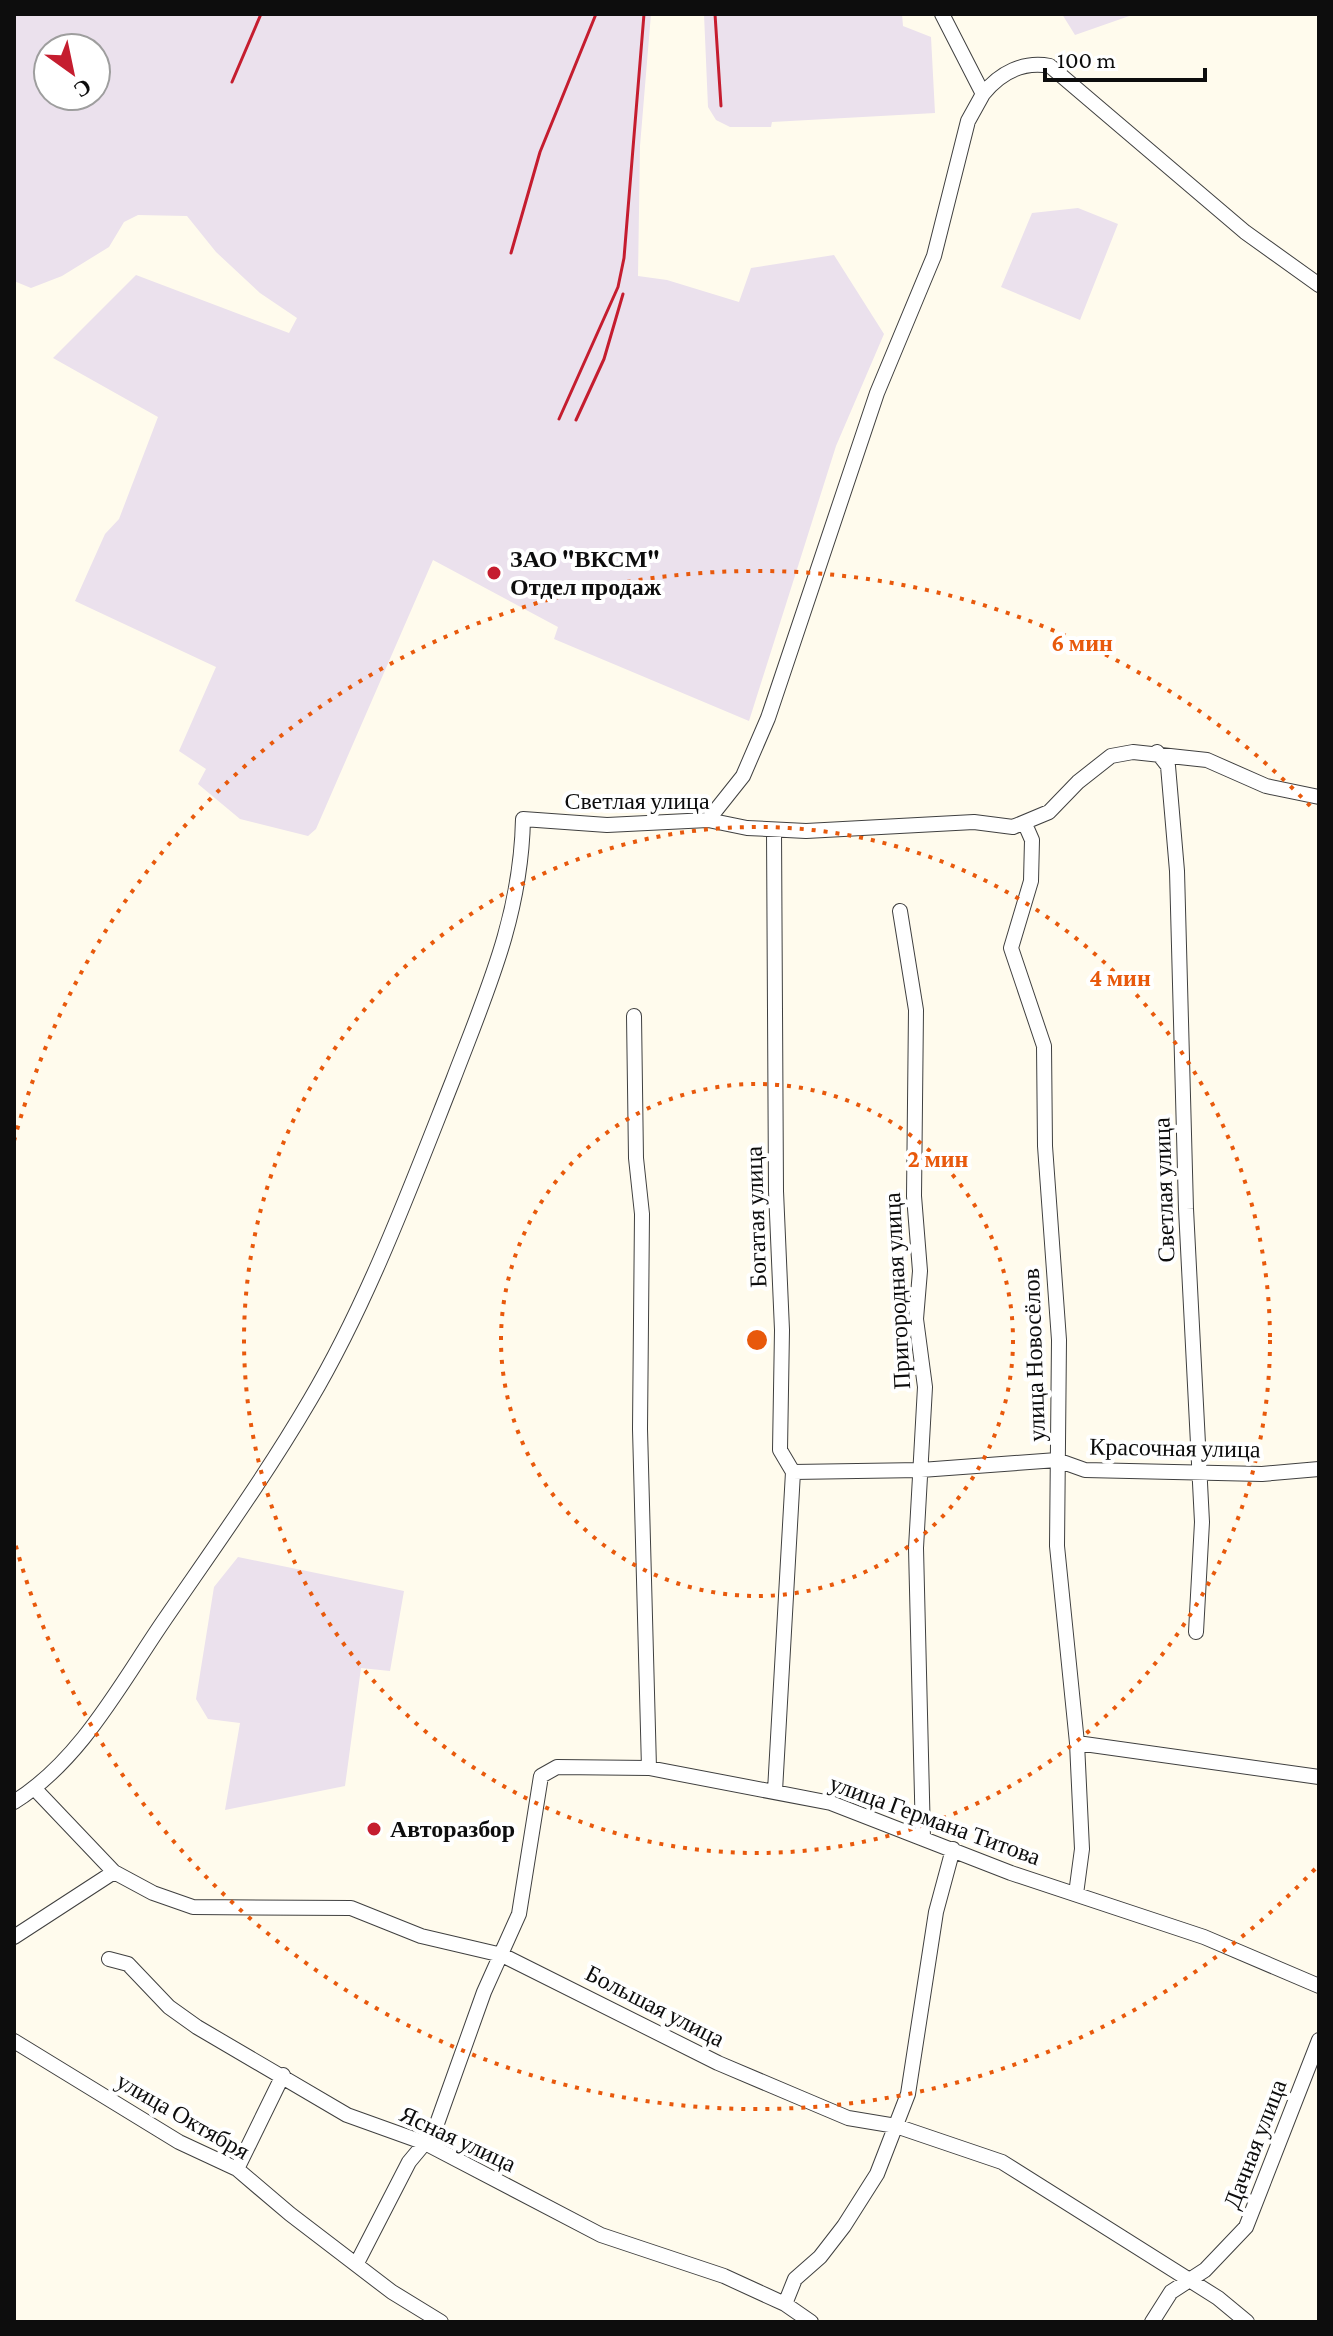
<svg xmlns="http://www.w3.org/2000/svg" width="1333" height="2336" font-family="'Crimson Pro',serif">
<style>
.industrial{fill:#ebe1ed;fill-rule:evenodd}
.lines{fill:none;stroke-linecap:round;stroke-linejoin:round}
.minor-casing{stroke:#404040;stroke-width:16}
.minor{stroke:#fff;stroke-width:14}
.rail{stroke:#c51d2f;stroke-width:3}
.ring{fill:none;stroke:#e8590c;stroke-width:4;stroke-dasharray:4 8}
.poi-dot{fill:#c51d2f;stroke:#fff;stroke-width:3}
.labels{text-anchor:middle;stroke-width:8;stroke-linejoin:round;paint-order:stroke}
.poi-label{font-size:24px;font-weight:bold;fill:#0d0d0d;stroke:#fff;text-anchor:start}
.street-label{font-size:24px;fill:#0d0d0d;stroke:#fff}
.centre{fill:#e8590c;stroke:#fff;stroke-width:4}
.ring-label{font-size:24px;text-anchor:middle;font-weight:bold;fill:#e8590c;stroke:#fff;stroke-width:8;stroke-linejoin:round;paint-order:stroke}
</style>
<rect width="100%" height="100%" fill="#fffbed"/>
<path class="industrial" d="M14 14H651L640 146 638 276 667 280 739 302 751 268 834 255 884 334 836 446 749 721 554 639 558 627 433 560 316 829 308 836 240 819 198 784 206 769 179 751 216 667 75 601 105 534 119 519 158 417 53 358 136 275 289 333 297 318 260 293 216 252 187 216 138 215 124 222 109 247 62 276 31 288 14 281ZM48 48H96V96H48Z
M704 14H902L903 26 931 37 935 113 772 122 771 127H730L716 120 708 107Z
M1062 14H1135L1075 35Z
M1078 208 1118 224 1080 320 1001 287 1032 213Z
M238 1557 404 1591 390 1671 361 1668 345 1786 225 1810 240 1723 208 1719 196 1699 214 1587Z"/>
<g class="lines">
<defs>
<path id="minor" d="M983 94C1000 73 1023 61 1050 66L1245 232 1319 285
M1157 752 1168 766 1177 871 1186 1209 1202 1522 1196 1632
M708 820 743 776 768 718 877 393 934 256 968 121 983 94 942 14
M1025 824 1032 840 1031 881 1011 948 1044 1046 1045 1146 1059 1340 1057 1546 1077 1743 1082 1849 1076 1894
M774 830 776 1191 782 1330 780 1450 793 1472 775 1791
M900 911 916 1010 914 1196 920 1271 916 1319 925 1387 916 1548 923 1838
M634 1016 636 1158 642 1214 640 1429 649 1768
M793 1472 921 1470 1057 1460 1085 1470 1262 1474 1319 1469
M1077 1743 1319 1777
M35 1789 114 1872 153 1893 193 1907 351 1908 421 1936 502 1955 718 2063 803 2099 848 2118 896 2126 1002 2162 1218 2298 1247 2322
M14 1802C80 1761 120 1685 163 1622 213 1549 265 1477 310 1400 368 1302 411 1186 453 1080 487 991 521 916 523 819L607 825 708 820 747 828 806 831 974 822 1013 827 1049 812 1078 782 1111 756 1133 752 1207 760 1266 786 1319 797
M14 1937 114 1872
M109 1959 128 1964 169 2007 197 2027 347 2115 425 2143 601 2235 724 2276 785 2304 811 2322
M14 2041 179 2142 237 2169 290 2214 392 2292 441 2322
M237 2169 283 2075
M357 2263 409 2162 434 2132 484 1992 519 1914 541 1776 557 1767 649 1768 831 1803 1011 1873 1204 1937 1319 1986
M785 2304 795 2279 820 2257 844 2226 877 2174 908 2094 936 1912 953 1849
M1152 2322 1171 2292 1205 2270 1246 2227 1319 2040"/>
</defs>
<use href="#minor" class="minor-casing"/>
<use href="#minor" class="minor"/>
<path class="rail" d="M715 14 721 106
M232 82 261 14
M511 253 540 152 596 14
M559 419 618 287 624 258 644 14
M576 420 604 359 623 294"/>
</g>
<g class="ring">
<circle cx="757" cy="1340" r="256"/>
<circle cx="757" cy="1340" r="513"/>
<path d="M1315 1869A769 769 0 0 1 14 1539M14 1141A769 769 0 0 1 1315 811"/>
</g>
<g class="poi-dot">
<circle cx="494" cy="573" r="8"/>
<circle cx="374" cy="1829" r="8"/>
</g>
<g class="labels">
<g class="poi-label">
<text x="510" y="567">ЗАО "ВКСМ"<tspan x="510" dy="28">Отдел продаж</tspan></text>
<text x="390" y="1837">Авторазбор</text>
</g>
<g class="street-label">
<text x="637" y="809">Светлая улица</text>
<text transform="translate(1164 1190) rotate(-92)" y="8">Светлая улица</text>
<text transform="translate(756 1217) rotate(-92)" y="8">Богатая улица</text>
<text transform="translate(897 1291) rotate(-93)" y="8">Пригородная улица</text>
<text transform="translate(1034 1355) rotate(-92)" y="8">улица Новосёлов</text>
<text transform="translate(1175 1448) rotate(1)" y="8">Красочная улица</text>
<text transform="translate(935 1820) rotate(20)" y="8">улица Германа Титова</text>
<text transform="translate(655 2006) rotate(27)" y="8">Большая улица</text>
<text transform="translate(183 2116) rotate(30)" y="8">улица Октября</text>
<text transform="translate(458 2139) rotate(25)" y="8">Ясная улица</text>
<text transform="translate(1255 2144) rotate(-69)" y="8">Дачная улица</text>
</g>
</g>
<circle cx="757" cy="1340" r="12" class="centre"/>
<g class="ring-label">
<text x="1082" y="651">6 мин</text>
<text x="1120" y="986">4 мин</text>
<text x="938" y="1167">2 мин</text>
</g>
<rect width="1333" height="2336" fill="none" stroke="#0d0d0d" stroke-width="32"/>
<g transform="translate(72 72) rotate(147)"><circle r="38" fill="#ffffff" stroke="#9e9e9e" stroke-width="2"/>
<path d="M0-6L14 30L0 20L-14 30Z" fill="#c51d2f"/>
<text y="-12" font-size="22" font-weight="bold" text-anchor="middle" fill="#0d0d0d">С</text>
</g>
<path d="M1045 68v12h160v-12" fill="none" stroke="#0d0d0d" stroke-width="4"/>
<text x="1057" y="68" font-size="24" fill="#0d0d0d" stroke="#ffffff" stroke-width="6" paint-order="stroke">100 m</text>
</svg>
